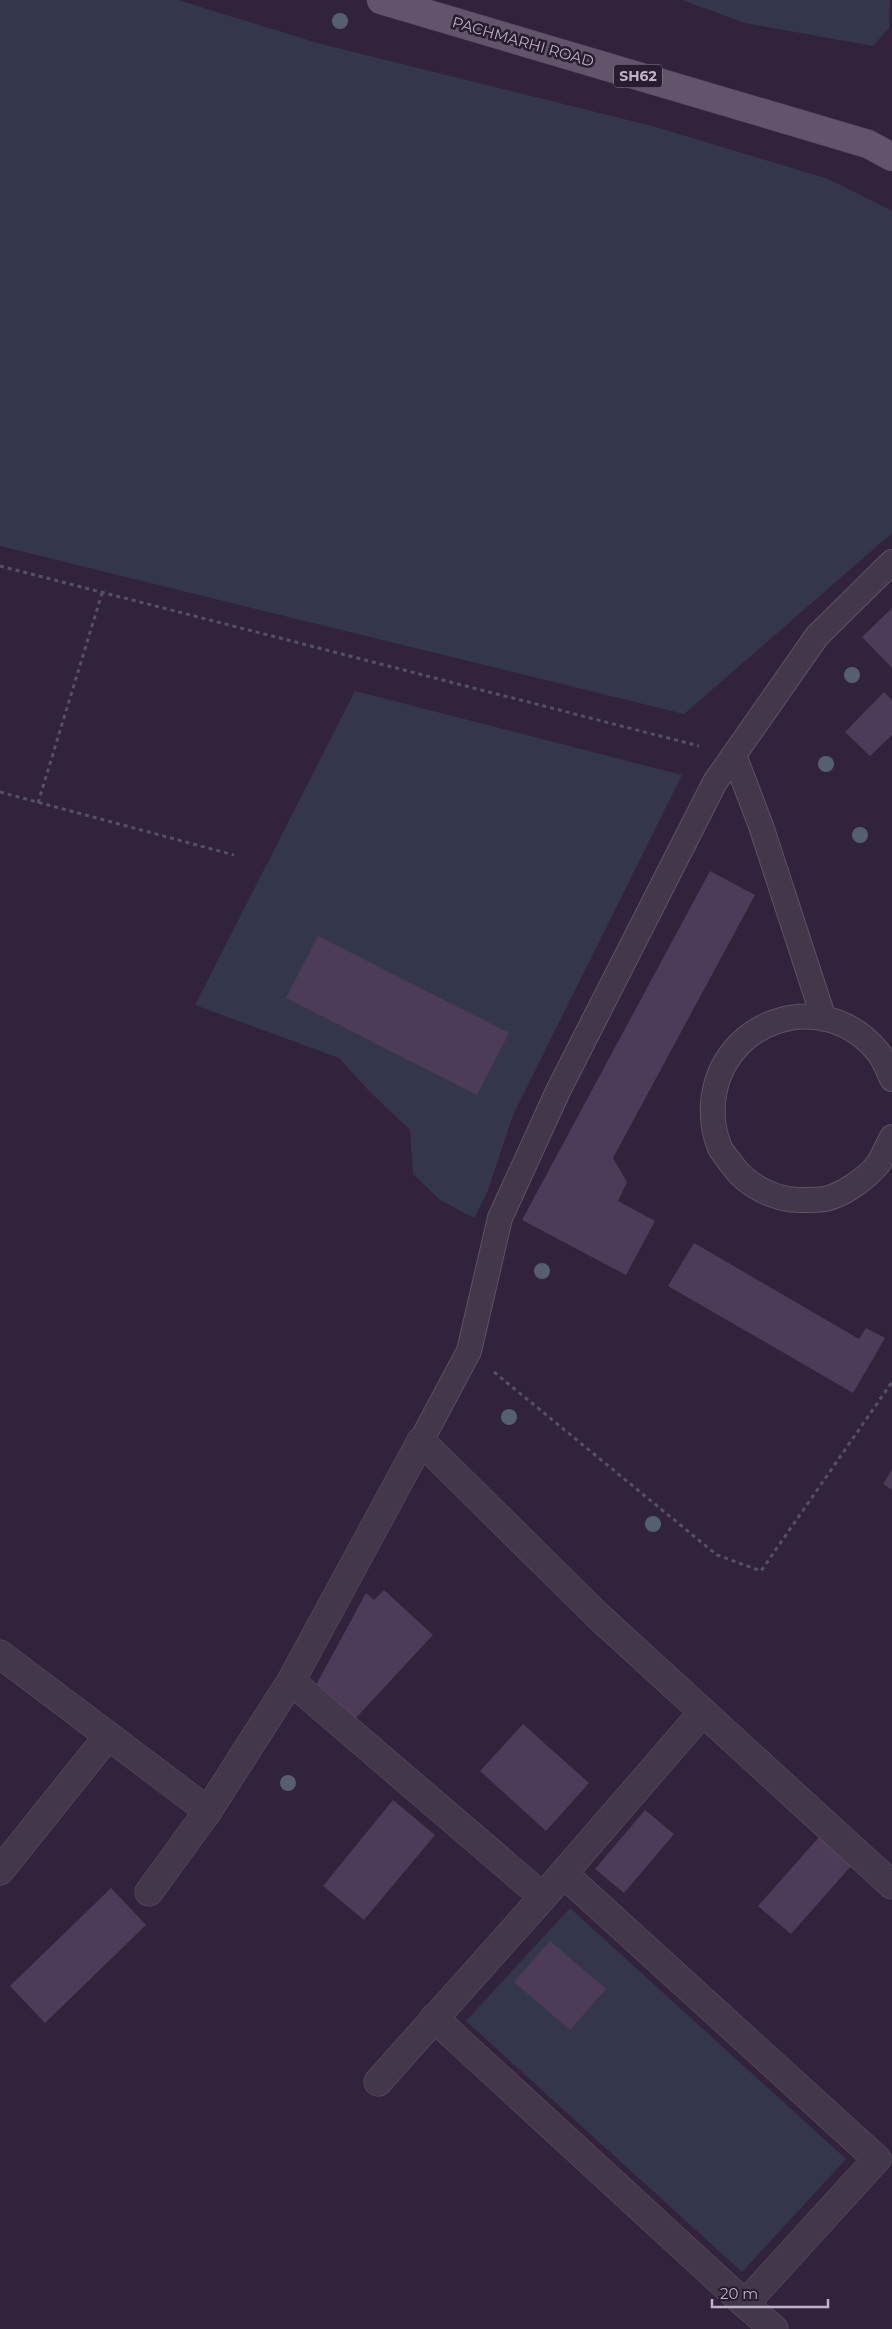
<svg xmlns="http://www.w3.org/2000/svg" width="892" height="2329" font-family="Montserrat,sans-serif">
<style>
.green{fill:#34374c}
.building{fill:#4d3c59}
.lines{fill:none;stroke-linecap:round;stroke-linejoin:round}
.service-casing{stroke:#5e5266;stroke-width:26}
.minor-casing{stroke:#5e5266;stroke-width:29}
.primary-casing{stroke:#4c4054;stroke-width:29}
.path{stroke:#545166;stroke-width:3;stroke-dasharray:4 4;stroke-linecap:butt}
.service{stroke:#43374b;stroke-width:24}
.minor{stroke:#43374b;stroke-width:28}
.primary{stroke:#62546b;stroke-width:28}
.tree{fill:#546070}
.labels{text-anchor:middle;stroke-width:5;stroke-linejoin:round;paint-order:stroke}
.shield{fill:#281c30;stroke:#92859a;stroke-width:1}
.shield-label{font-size:14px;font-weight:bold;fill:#bfb2c7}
.street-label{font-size:15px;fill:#bfb2c7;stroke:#281c30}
</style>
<rect width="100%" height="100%" fill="#31233b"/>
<path class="green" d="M0 0H178L321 44 656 127 828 179 892 211V533L684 714 0 546Z
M682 0H890L889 28 873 46 745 23Z
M355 691 682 775 513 1115 487 1193 474 1218 440 1200 413 1174 410 1130 368 1090 339 1058 195 1005Z
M570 1908 846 2159 742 2272 466 2021Z"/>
<path class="building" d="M892 608V668L862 637Z
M884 692 892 700V735L870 756 845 732Z
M710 871 755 895 613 1158 627 1182 618 1201 655 1221 626 1275 522 1220Z
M318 936 509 1033 477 1095 286 998Z
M694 1243 859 1339 866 1328 885 1338 853 1393 668 1286Z
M892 1469V1490L883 1484Z
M384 1590 433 1635 353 1721 316 1685 366 1593 374 1600Z
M523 1724 589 1783 546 1831 480 1771Z
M393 1800 435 1835 364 1920 323 1886Z
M645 1810 674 1834 624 1893 595 1869Z
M820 1836 852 1865 791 1934 758 1906Z
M111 1888 146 1925 45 2023 10 1986Z
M550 1941 606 1989 570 2030 514 1982Z"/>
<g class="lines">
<defs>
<path id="service" d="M734 755 761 826 824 1019
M892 1079C888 1070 884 1059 878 1052 824 985 720 1019 713 1103 712 1117 714 1134 720 1148 723 1154 729 1160 733 1166 747 1186 777 1201 802 1200 809 1200 817 1200 825 1199 843 1195 866 1179 878 1164 883 1156 887 1146 892 1137
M421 1441 469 1351 500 1218 558 1091 715 782 817 636 892 562"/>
<path id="minor" d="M0 1654 208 1811
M291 1681 543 1897
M0 1871 108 1736
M149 1892 208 1811 291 1681 421 1441 597 1615 892 1885
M434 2018 745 2304 877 2159 564 1874
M378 2082 543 1897 702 1713
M745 2304 774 2329"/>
<path id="primary" d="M381 0 868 144 892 157"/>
</defs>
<use href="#service" class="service-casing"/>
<use href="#minor" class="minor-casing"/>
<use href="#primary" class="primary-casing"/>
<path class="path" d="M0 566 699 746
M0 792 234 855
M38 803 102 593
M494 1372 717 1555 761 1571 892 1382"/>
<use href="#service" class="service"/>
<use href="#minor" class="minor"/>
<use href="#primary" class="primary"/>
</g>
<g class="tree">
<circle cx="340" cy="21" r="8"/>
<circle cx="852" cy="675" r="8"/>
<circle cx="826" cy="764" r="8"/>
<circle cx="860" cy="835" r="8"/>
<circle cx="542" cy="1271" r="8"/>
<circle cx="509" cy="1417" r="8"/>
<circle cx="653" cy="1524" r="8"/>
<circle cx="288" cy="1783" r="8"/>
</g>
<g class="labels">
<rect class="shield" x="614" y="64.5" width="48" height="23" rx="4"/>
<g class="shield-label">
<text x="638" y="81">SH62</text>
</g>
<g class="street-label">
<text transform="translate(523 42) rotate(16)" y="5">PACHMARHI ROAD</text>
</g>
</g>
<path d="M712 2299v8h116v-8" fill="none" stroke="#bfb2c7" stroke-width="2.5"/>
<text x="720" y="2299" font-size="15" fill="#bfb2c7" stroke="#281c30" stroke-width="4" paint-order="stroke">20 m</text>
</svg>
